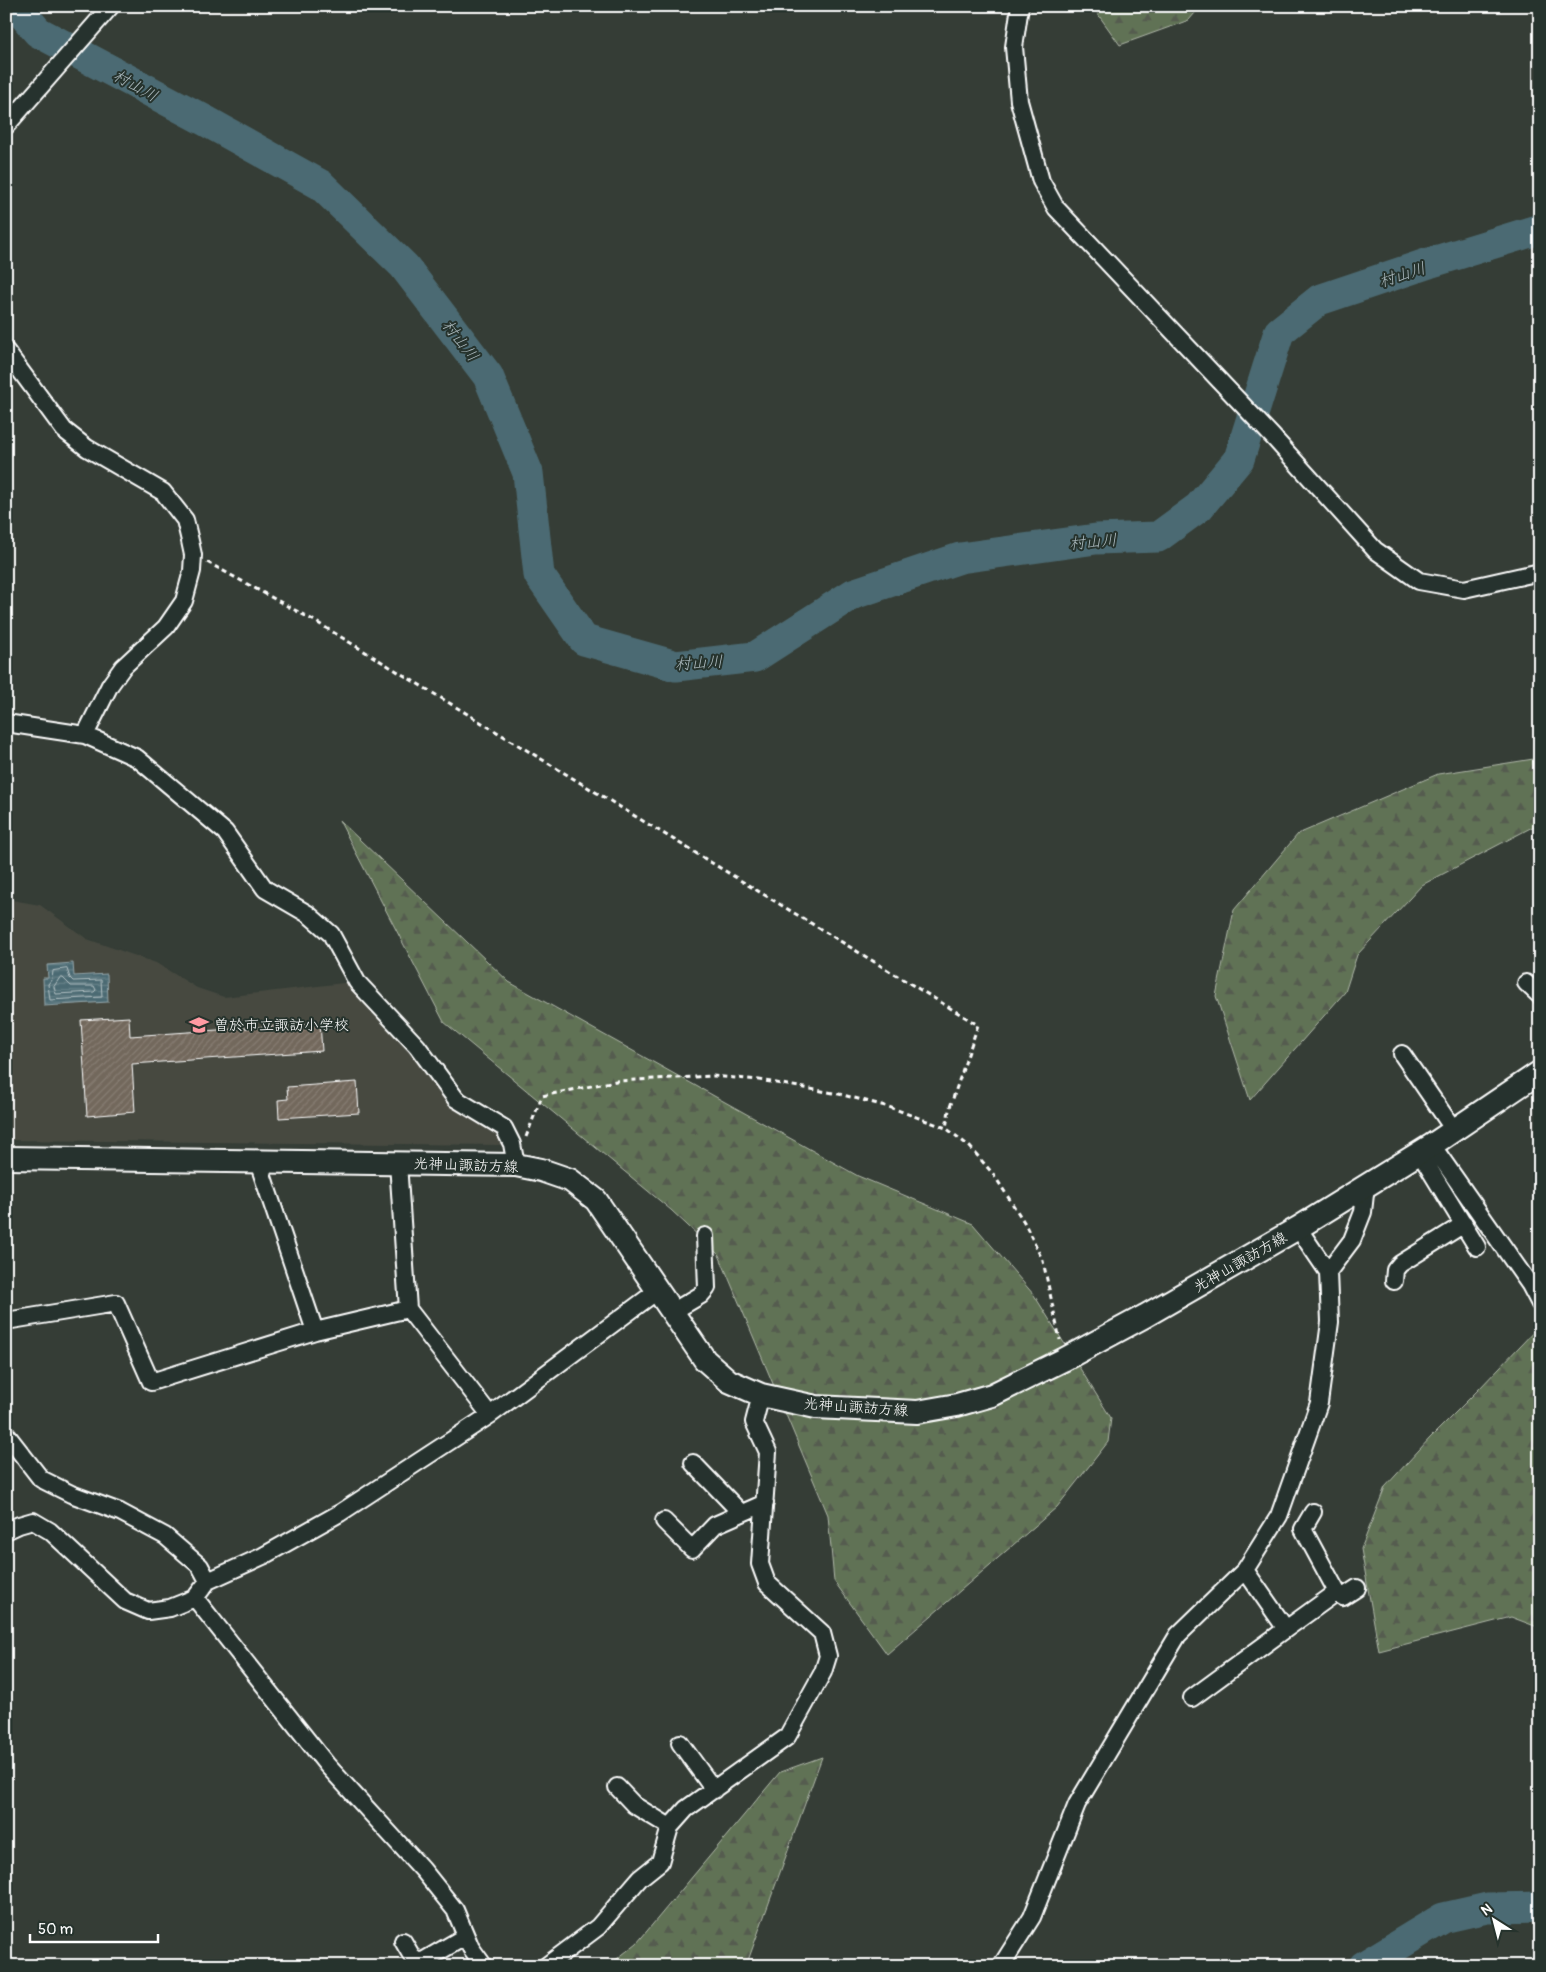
<svg xmlns="http://www.w3.org/2000/svg" width="1546" height="1972" font-family="Pangolin,'Klee One',sans-serif">
<style>
.built{fill:#474a41}
.forest{fill:url(#forest-firs);stroke:#b0b8aa}
.water{fill:url(#water-rules);stroke:#94a6ab}
.lines{fill:none;stroke-linecap:round;stroke-linejoin:round}
.shore{stroke:#b7c4c7;stroke-width:1}
.river{stroke:#4c6b73;stroke-width:31}
.building{fill:url(#building-hatch);stroke:#fff}
.street-casing{stroke:#fff;stroke-width:20}
.secondary-casing{stroke:#fff;stroke-width:26}
.path{stroke:#fff;stroke-width:3;stroke-dasharray:5 4;stroke-linecap:butt}
.street{stroke:#26332d;stroke-width:16}
.secondary{stroke:#26332d;stroke-width:22}
.labels{text-anchor:middle;stroke-width:4;stroke-linejoin:round;paint-order:stroke}
.poi-label{font-size:15px;fill:#fff;stroke:#26332d;text-anchor:start}
.street-label{font-size:15px;fill:#fff;stroke:#26332d}
.water-label{font-size:16px;font-style:italic;fill:#aebcc0;stroke:#26332d}
</style>
<defs>
<pattern id="forest-firs" width="22" height="20" patternUnits="userSpaceOnUse" patternTransform="scale(1.25)"><rect width="22" height="20" fill="#607254"/><path d="M5 1l3.5 6h-7zM16 11l3.5 6h-7z" fill="#545b4f"/></pattern>
<pattern id="water-rules" width="6" height="5" patternUnits="userSpaceOnUse" patternTransform="scale(1.25)"><rect width="6" height="5" fill="#4c6b73"/><path d="M0 2.5h6" fill="none" stroke="#678188"/></pattern>
<pattern id="building-hatch" width="6" height="6" patternUnits="userSpaceOnUse" patternTransform="scale(1.25)"><rect width="6" height="6" fill="#72675b"/><path d="M-1 1l2-2M0 6l6-6M5 7l2-2" fill="none" stroke="#877e74"/></pattern>
</defs>
<rect width="100%" height="100%" fill="#353d36"/>
<filter id="ink" filterUnits="userSpaceOnUse"><feTurbulence type="fractalNoise" baseFrequency=".02" numOctaves="2"/><feDisplacementMap in="SourceGraphic" scale="10" xChannelSelector="R" yChannelSelector="G"/><feConvolveMatrix kernelMatrix="1 2 1 2 8 2 1 2 1" color-interpolation-filters="sRGB"/></filter>
<g filter="url(#ink)">
<path class="built" d="M6 899 40 905 87 939 156 963 197 988 224 997 352 982 407 1039 434 1083 454 1105 493 1127 504 1139 503 1145 6 1140Z"/>
<path class="forest" d="M1092 6H1201L1189 20 1120 45Z
M1540 758V823L1422 885 1357 955 1345 992 1250 1100 1216 996 1234 910 1298 834 1438 774Z
M339 820 509 982 858 1176 973 1224 1034 1295 1111 1418 1108 1442 1057 1507 887 1654 834 1581 828 1515 719 1255 671 1210 444 1022Z
M1540 1325V1628L1511 1617 1379 1651 1361 1549 1385 1487 1430 1438 1479 1389Z
M822 1757 746 1966H608L637 1943 780 1772Z"/>
<path class="water" d="M73 963 74 976 107 974 108 1002 44 1006 43 978H48L47 965Z"/>
<g class="lines">
<path class="shore" d="M67 969 70 978 73 981 101 980 102 997 50 1000 48 984 52 979 53 971Z
M60 978H63L71 986H94L96 990 94 992 56 994 54 987Z"/>
<path class="river" d="M16 6 38 32 206 121 321 185 404 266 488 376 528 473 539 575 584 640 676 666 755 657 853 594 960 558 1096 539 1158 537 1199 507 1239 459 1279 332 1319 300 1429 263 1540 229
M1364 1966 1443 1918 1487 1908 1540 1907"/>
</g>
<path class="building" d="M129 1017 130 1036 320 1023 322 1051 132 1064 135 1112 87 1116 81 1020Z
M357 1082 359 1113 279 1118 278 1100 288 1099 287 1087Z"/>
<g class="lines">
<defs>
<path id="street" d="M1020 6 1014 47 1019 101 1041 181 1056 208 1273 437 1375 550 1419 581 1464 589 1540 572
M6 126 111 6
M6 351 64 430 87 448 163 492 185 520 190 541 193 555 192 571 184 601 166 627 123 667 110 685 85 735
M6 723 85 735 137 758 225 832 265 889 308 914 331 934 357 982 417 1046 456 1099 504 1128 512 1144 516 1165
M1526 983 1540 996
M1402 1054 1454 1130
M1432 1145 1530 1285 1540 1304
M1419 1152 1477 1247
M258 1162 315 1331 408 1309 490 1415
M398 1163 408 1309
M1328 1272 1352 1240 1363 1212 1366 1185
M1394 1281 1395 1270 1400 1264 1464 1224
M672 1312 701 1295 707 1288 705 1236
M6 1321 116 1303 151 1382 315 1331
M6 1434 41 1479 71 1494 120 1512 165 1536 200 1566 208 1581
M693 1463 741 1513
M1313 1512 1303 1529 1337 1592
M664 1521 692 1549 715 1525 765 1503
M6 1531 19 1525 33 1521 50 1531 125 1601 148 1611 170 1608 195 1598 208 1581 263 1556 340 1513 490 1415 657 1291
M195 1598 327 1765 423 1870 455 1910 471 1948 484 1966
M1286 1629 1337 1592 1343 1597 1357 1588
M1192 1698 1286 1629 1245 1570
M680 1743 714 1790
M617 1787 634 1805 670 1827
M403 1941 414 1960 423 1961 466 1936
M546 1966 598 1927 640 1878 660 1862 670 1827 686 1809 787 1737 823 1672 828 1656 822 1633 767 1583 760 1564 768 1452 754 1422 761 1395
M1001 1966 1032 1917 1077 1804 1178 1635 1245 1570 1279 1516 1319 1403 1330 1322 1328 1272 1298 1228"/>
<path id="secondary" d="M6 1158 516 1165 541 1170 570 1180 596 1200 705 1360 729 1381 761 1395 816 1407 917 1412 957 1405 992 1395 1063 1360 1145 1316 1298 1228 1432 1145 1540 1072"/>
</defs>
<use href="#street" class="street-casing"/>
<use href="#secondary" class="secondary-casing"/>
<path class="path" d="M207 562 313 620 978 1025 949 1110 946 1128
M526 1137 542 1096 616 1081 713 1076 759 1080 839 1094 889 1107 946 1128 970 1147 994 1175 1024 1222 1043 1261 1060 1340"/>
<use href="#street" class="street"/>
<use href="#secondary" class="secondary"/>
</g>
</g>
<defs>
<symbol id="school-bare" viewBox="-9 -9 18 18"><path d="M0-5L7-2L0 1L-7-2ZM-4 1L0 2.5L4 1V4Q0 6-4 4Z" fill="#ff9aa2" stroke="#26332d" stroke-width="2.5" paint-order="stroke"/></symbol>
</defs>
<g fill-rule="evenodd">
<use href="#school-bare" x="185" y="1011" width="28" height="28"/>
</g>
<g class="labels">
<g class="poi-label">
<text x="214" y="1030">曽於市立諏訪小学校</text>
</g>
<g class="street-label">
<text transform="translate(466 1165) rotate(2)" y="5">光神山諏訪方線</text>
<text transform="translate(1240 1262) rotate(-30)" y="5">光神山諏訪方線</text>
<text transform="translate(856 1407) rotate(4)" y="5">光神山諏訪方線</text>
</g>
<g class="water-label">
<text transform="translate(136 85) rotate(29)" y="6">村山川</text>
<text transform="translate(1402 274) rotate(-18)" y="6">村山川</text>
<text transform="translate(461 340) rotate(52)" y="6">村山川</text>
<text transform="translate(1093 541) rotate(-5)" y="6">村山川</text>
<text transform="translate(699 662) rotate(-3)" y="6">村山川</text>
</g>
</g>
<rect width="1546" height="1972" fill="none" stroke="#26332d" stroke-width="25"/>
<rect x="12" y="12" width="1521" height="1947" fill="none" stroke="#fff" stroke-width="2" filter="url(#ink)"/>
<g transform="translate(1494 1920) rotate(324)" stroke="#26332d" stroke-width="4" paint-order="stroke">
<path d="M0-4L9 19L0 12L-9 19Z" fill="#ffffff"/>
<text y="-8" font-size="14" font-weight="bold" text-anchor="middle" fill="#ffffff">N</text>
</g>
<path d="M30 1934v8h128v-8" fill="none" stroke="#ffffff" stroke-width="2.5"/>
<text x="38" y="1934" font-size="15" fill="#ffffff" stroke="#26332d" stroke-width="4" paint-order="stroke">50 m</text>
</svg>
